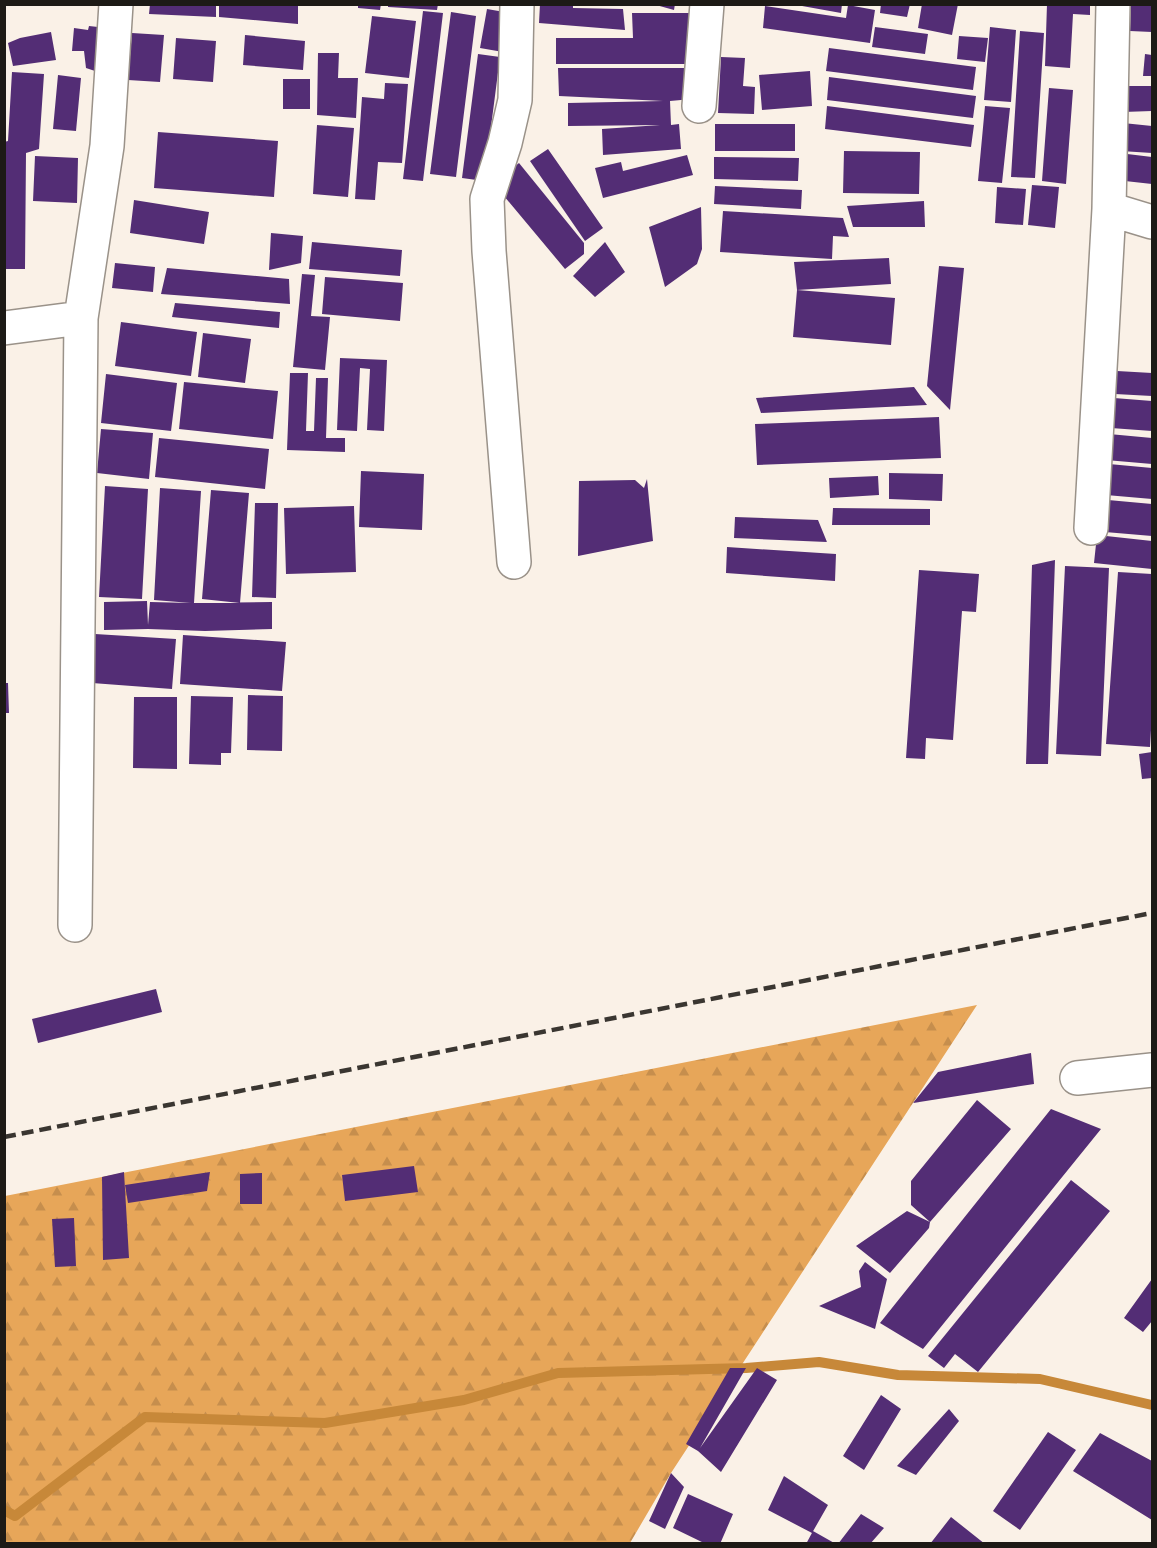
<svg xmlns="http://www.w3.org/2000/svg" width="1157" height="1548" font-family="'Zilla Slab',serif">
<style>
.forest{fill:url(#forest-firs)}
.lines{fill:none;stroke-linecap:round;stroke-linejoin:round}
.stream{stroke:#c78839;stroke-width:10}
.building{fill:#532d75}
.minor-casing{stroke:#9a9289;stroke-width:36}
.minor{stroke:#fff;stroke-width:33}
.rail{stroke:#3a3631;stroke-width:4.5;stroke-dasharray:12 6;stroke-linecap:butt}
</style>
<defs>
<pattern id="forest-firs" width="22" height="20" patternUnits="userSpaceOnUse" patternTransform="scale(1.5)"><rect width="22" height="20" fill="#e7a659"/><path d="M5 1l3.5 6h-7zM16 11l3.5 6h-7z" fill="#c68e4d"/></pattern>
</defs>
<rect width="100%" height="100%" fill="#faf1e7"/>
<path class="forest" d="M977 1005 671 1473 630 1543 5 1544V1196Z"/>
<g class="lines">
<path class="stream" d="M4 1510 15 1516 145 1417 325 1423 464 1400 558 1373 746 1368 819 1362 898 1375 1040 1379 1152 1405"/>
</g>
<path class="building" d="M150 4H216V17L149 14Z
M219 4H298V24L219 17Z
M358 4H381L380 10 358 8Z
M388 4H438L437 10 388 7Z
M540 4H573V8L623 9 625 30 539 23Z
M656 4H675L674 10 656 5Z
M791 4H842L841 13Z
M881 4H910L907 17 880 13Z
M922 4H958L952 35 918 28Z
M1047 4H1090V15L1073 14 1070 68 1045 66Z
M848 5 875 10 870 43 763 28 765 6 846 18Z
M1131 5H1152V32L1130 31Z
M487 9 510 13 503 52 480 48Z
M423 11 443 13 423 181 403 179Z
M451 12 476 16 456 177 430 174Z
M632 13H691V64H556V38H633Z
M372 16 416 21 409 78 365 73Z
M89 26 98 27 95 71 86 68 84 51H72L74 28 88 30Z
M875 27 928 34 925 54 872 47Z
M990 27 1016 30 1011 102 984 100Z
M1020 31 1044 33 1035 178 1011 177Z
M51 32 56 60 13 66 8 43 20 38Z
M132 33 164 35 160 82 128 80Z
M245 35 305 41 303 70 243 65Z
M959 36 988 38 985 62 957 59Z
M176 38 216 41 213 82 173 79Z
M829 48 976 67 973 90 826 71Z
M318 53H339L338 78H358L356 118 317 115Z
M478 54 500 57 484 181 462 178Z
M1145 54 1152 55V76H1143Z
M721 57 745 58 743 86 755 87 754 114 718 113Z
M558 68H690L692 99 670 101 671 125 679 124 681 149 603 155 602 129 660 125 568 126V103L663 101 559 96Z
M810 71 812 106 762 110 759 75Z
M12 72 44 74 39 149 26 153 25 269H4V142L8 141Z
M58 75 81 78 76 131 53 129Z
M829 77 976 96 973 118 827 100Z
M283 79H310V109H283Z
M385 83 408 84 402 163 378 162 375 200 355 199 362 97 384 99Z
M1122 86H1152V111L1123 112Z
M1049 88 1073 90 1066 184 1042 181Z
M827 106 974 125 971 147 825 129Z
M985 106 1010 108 1002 183 978 181Z
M1123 123 1152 126V153L1121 151Z
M715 124H795V151H715Z
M317 125 354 128 348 197 313 194Z
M158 132 278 141 274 197 154 188Z
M548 149 603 228 585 241 530 161Z
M844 151 920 152 919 194 843 193Z
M1119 153 1152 157V184L1116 180Z
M687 155 693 175 603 198 595 168 621 162 623 171Z
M35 156 78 158 77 203 33 201Z
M714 157 799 158 798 181 714 179Z
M519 163 584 243V254L565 269 494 184Z
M1032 185 1059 187 1055 228 1028 225Z
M715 186 802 190 801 209 714 204Z
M997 187 1026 189 1023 225 995 223Z
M134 200 209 212 204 244 130 233Z
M924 201 925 227H853L847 206Z
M701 207 702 249 697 264 665 287 649 227Z
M723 211 843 218 849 237 833 236 832 259 720 252Z
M271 233 303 236 301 263 269 270Z
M312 242 402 250 400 276 309 269Z
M605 242 625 272 595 297 573 276Z
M889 258 891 284 797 290 794 262Z
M115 263 155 267 153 292 112 288Z
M939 266 964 268 950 410 927 386Z
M167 268 289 279 290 304 161 294Z
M302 274 315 275 311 316 330 317 325 370 293 367Z
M325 277 403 283 400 321 322 314Z
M797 290 895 298 891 345 793 337Z
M175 303 280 312 279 328 172 317Z
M121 322 197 332 191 376 115 366Z
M203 333 251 339 245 383 198 377Z
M340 358 387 360 384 431 367 430 370 369 360 368 357 431 337 430Z
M1117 371 1152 373V396L1115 394Z
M290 373H308L306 431H314L316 378H328L326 438H345V452L287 450Z
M106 374 177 383 171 431 101 423Z
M184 382 278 391 273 439 179 429Z
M914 387 927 405 761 413 756 398Z
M1114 398 1152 401V431L1111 428Z
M939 417 941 458 757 465 755 424Z
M101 429 153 433 149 479 97 473Z
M1109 434 1152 438V464L1106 460Z
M159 438 269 449 265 489 155 477Z
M1109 464 1152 468V499L1106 495Z
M361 471 424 474 422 530 359 527Z
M889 473 943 474 942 501 889 499Z
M878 476 879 495 830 498 829 478Z
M647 479 653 541 578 556 579 481 635 480 644 488Z
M105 486 148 489 142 599 99 597Z
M160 488 201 491 194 603 272 602V629L205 631 148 629 104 630V602L147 601 148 625 150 602 191 603 154 600Z
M211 490 249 493 240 603 202 599Z
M1108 500 1152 504V536L1105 532Z
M255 503H278L276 598 252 597Z
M354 506 356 572 286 574 284 508Z
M833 508 930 509V525H832Z
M735 517 818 520 827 542 734 538Z
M1097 535 1152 541V569L1094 563Z
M727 547 836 554 835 581 726 573Z
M1055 560 1048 764H1026L1032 565Z
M1065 566 1109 568 1101 756 1056 754Z
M919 570 979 574 976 612 962 611 953 740 926 738 925 759 906 758Z
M1118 572 1152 574V713L1150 747 1106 744Z
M95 634 176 639 172 689 92 683Z
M183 635 286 642 282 691 180 684Z
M4 683H8L9 713H4Z
M248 695 283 696 282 751 247 750Z
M191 696 233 697 231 753H221V765L189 764Z
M134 697H177V769L133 768Z
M1152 752V778L1142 779 1139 754Z
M156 989 162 1012 38 1043 32 1019Z
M1031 1053 1034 1084 913 1103 938 1072Z
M977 1100 1011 1129 930 1222 911 1205V1181Z
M1051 1109 1101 1129 923 1349 880 1323Z
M414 1166 418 1192 345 1201 342 1175Z
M124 1172 129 1258 103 1260 102 1177Z
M210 1172 207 1191 128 1203 125 1185Z
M262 1173V1204H240V1174Z
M1071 1180 1110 1211 978 1372 955 1354 944 1368 928 1356Z
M907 1211 930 1222 929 1228 890 1273 856 1246Z
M74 1218 76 1266 55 1267 52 1219Z
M865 1262 887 1279 875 1329 819 1306 861 1287 859 1271Z
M1152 1279V1321L1143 1332 1124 1318Z
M730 1368H746L700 1448 757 1368 777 1380 721 1472 698 1451 686 1444Z
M881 1395 901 1409 864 1470 843 1456Z
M949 1409 959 1421 916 1475 897 1466Z
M1048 1432 1076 1450 1020 1530 993 1511Z
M1100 1433 1152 1461V1520L1073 1471Z
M671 1473 684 1487 665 1529 649 1521Z
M784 1476 828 1505 812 1533 768 1510Z
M688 1494 733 1514 720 1544H706L673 1528Z
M861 1514 884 1528 870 1544H838Z
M951 1517 985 1544H930Z
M813 1531 836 1544H806Z"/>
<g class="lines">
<defs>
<path id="minor" d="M699 106 707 4
M1109 209 1152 222
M4 328 81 318
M1091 528 1109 209 1113 4
M514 562 489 251 487 199 505 143 515 100 517 4
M75 925 81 318 107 146 116 4
M1077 1078 1152 1070"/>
</defs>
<use href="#minor" class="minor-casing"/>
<use href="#minor" class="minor"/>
<path class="rail" d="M4 1137 1152 913"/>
</g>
<rect width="1157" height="1548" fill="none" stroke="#1d1a16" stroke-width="12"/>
</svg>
